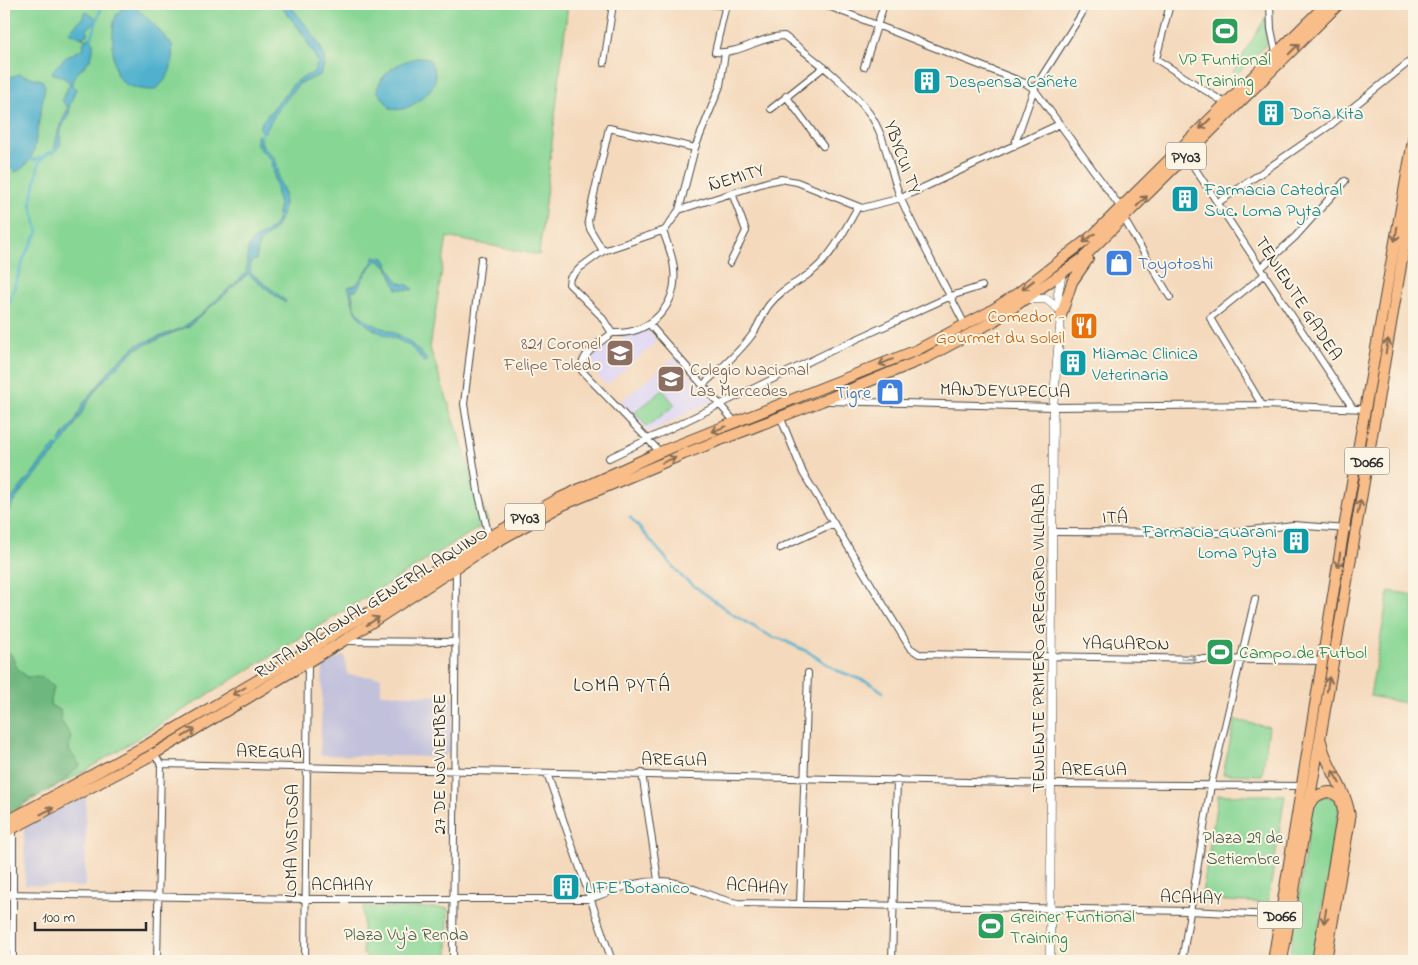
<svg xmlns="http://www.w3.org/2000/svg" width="1418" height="965" font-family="'Indie Flower',sans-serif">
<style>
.built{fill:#ddd5f6}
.industrial{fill:#c2c1dc}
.green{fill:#88d694;stroke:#5a8060}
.forest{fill:#6eb77e;stroke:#4c7154}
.water{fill:#4fb1ce;stroke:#3d6e7c}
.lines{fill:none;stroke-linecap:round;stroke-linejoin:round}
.stream{stroke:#4fb1ce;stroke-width:2.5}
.minor-casing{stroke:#494541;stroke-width:8}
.tertiary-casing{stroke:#494541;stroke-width:9}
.trunk-casing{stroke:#494541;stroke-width:12}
.minor{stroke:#fff;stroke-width:6}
.tertiary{stroke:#fff;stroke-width:8}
.trunk{stroke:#f8bd88;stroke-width:10}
.oneway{stroke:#876d55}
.oneway2{stroke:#a0a0a0}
.labels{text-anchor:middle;stroke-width:4;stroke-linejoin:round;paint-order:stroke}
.shield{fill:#fcf5e5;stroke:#6a6863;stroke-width:1}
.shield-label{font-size:16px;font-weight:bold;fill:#2b2b2b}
.leisure-label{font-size:18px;fill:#27864d;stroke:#fcf5e5;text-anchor:start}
.culture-label{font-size:18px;fill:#0d838f;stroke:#fcf5e5;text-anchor:start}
.street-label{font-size:18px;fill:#2b2b2b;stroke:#fcf5e5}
.shop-label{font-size:18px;fill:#366cbe;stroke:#fcf5e5;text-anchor:start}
.food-label{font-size:18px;fill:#c56008;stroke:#fcf5e5;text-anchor:end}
.education-label{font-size:18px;fill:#785e54;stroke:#fcf5e5;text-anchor:end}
.park-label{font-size:18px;fill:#475e4a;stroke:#fcf5e5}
.neighbourhood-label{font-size:19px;letter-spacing:1px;fill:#2b2b2b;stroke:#fcf5e5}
</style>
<rect width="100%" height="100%" fill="#fcf5e5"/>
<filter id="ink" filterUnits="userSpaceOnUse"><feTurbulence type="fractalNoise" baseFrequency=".02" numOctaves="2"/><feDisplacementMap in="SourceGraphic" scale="10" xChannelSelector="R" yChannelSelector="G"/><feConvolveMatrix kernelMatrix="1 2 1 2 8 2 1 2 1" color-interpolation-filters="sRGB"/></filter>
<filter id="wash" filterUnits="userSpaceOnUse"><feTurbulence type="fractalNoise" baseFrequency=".0096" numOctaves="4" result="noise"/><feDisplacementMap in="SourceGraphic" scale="20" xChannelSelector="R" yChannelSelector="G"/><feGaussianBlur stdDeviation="1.12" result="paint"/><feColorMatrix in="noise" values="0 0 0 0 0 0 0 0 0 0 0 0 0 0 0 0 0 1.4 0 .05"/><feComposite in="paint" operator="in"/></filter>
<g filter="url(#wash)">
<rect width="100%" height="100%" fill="#f4d9bc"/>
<path class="built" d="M644 329 651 333 657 342 606 385 586 362 606 345Z
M674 358 714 400 649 432 621 401Z"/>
<path class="industrial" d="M344 655 348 675 381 677V694L454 696 449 752 443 757 320 755 323 666Z
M86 794 85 887 25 885 24 827Z"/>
<path class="green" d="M4 4H568L539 255 447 237 430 348 488 522 83 772 4 815Z
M1266 17V45L1236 75 1233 72Z
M663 390 675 405 647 427 635 412Z
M1389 591 1414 595V705L1370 696Z
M1235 720 1269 727 1262 775 1223 774Z
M1218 795H1285L1268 903 1201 900Z
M1326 795 1337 801 1339 809 1313 961H1289L1311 814 1316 801Z
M363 907 448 908V961H373L363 954Z"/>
<path class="forest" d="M4 651 11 654 17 668 27 677H43L54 687 50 705 60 710 61 721 71 736 69 750 80 765 59 785 49 788 41 796 30 798 19 809 4 812Z"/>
<path class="water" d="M279 4H289C298 16 321 42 324 56 326 63 323 69 320 75L299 84 277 111 265 132 259 129 262 122 295 82 314 72 318 62 301 31Z
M132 6C141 9 164 36 172 45 174 63 170 80 154 90 142 90 125 88 118 77 112 69 111 23 116 16 120 9 125 7 132 6Z
M86 12 95 17 97 21 87 29 88 34 82 37 86 40 89 37 93 41C96 69 71 68 72 86L76 89 70 104 69 113 61 130 60 145 56 151 54 149 59 128 68 108 62 100 70 83 62 76 53 74 52 71 65 58 84 48 83 43 86 40 69 32 84 16 83 13Z
M423 57 430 60C433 67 436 72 435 80 433 91 415 106 403 109 400 110 395 109 391 109L377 91C381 71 403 59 423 57Z
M19 74 42 80 45 86 34 150C31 159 25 169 15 172L4 160V79Z
M257 135 261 138C261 149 269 151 275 159 278 164 278 173 279 179 280 184 283 188 284 193 285 218 277 230 259 243L256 260 251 261 250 272 286 301 285 303 248 274 189 326 136 349C125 359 100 383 93 394 82 411 75 428 62 443L59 441 75 421 83 404 115 364 137 345 182 328 200 315 246 273 248 248 252 241 270 230 277 221 279 207 272 161 257 146Z
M374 256 384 258 398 282 410 286 413 290 397 289 387 266 377 260 365 274 357 290H352C353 327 382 324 404 338 413 344 420 352 427 360L424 363C407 333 379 340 361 319 353 310 352 297 348 287L356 285 373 261Z
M55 445 59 448 20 493 9 510 4 514 12 498Z"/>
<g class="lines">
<path class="stream" d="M119 4 123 8
M91 40 101 8
M259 139 264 128
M31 159 34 160 43 157
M4 319 25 255 38 232 31 204 39 162 48 153 54 152 57 147
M55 450 63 440
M630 517 682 577 735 616 772 637 781 639 810 653 836 670 872 684 883 692"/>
</g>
</g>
<g filter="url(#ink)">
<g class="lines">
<defs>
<path id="minor" d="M712 4 725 6
M726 4 715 52C740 55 760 36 784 36 814 59 847 83 869 113 887 138 889 170 901 199 920 242 944 283 965 325
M823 4 1025 83 1034 89 1121 208
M1170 4 1156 59 1225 103
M1270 4 1271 29 1276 53
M604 63 613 4
M864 67 884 4
M786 96 823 146
M771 109 824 67
M1014 146 1034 89 1081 15 1086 4
M1186 155 1352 407
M1219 202 1332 124 1414 58
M679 210 767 182 781 179 797 182 862 208 901 198 1060 124
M1124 219 1170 297
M603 251 590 229 588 221 609 128 695 148
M481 259 464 404 478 491 489 537
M730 263 746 231 732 193
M1262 267 1295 237 1345 181
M650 325 735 422
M612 333 601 316 569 284 570 278 581 267 603 251 665 230 679 210 695 148 720 86 725 53
M704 384C720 369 739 353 752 335 759 326 762 314 769 305 783 287 799 283 814 270 834 253 845 229 858 207
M829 401 1053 407 1262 405 1366 409
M1262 405 1210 318 1265 274
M780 416 803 473 910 648 919 654 1323 661
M660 452 582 371C579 354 601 342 612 333 650 335 678 306 674 269 673 256 667 243 663 231
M609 458 835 349 951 296 982 286
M1054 532 1225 533 1293 525 1347 529
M780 548 834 523
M344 641 455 642
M152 752 161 764 1052 784 1301 786
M547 773 612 961
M642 773 658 880
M13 828V961
M4 894 305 899H590C619 888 650 875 680 884 700 890 717 900 738 903L1189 911 1273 915
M800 904 808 673
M157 961 161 764
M305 961 308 662
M453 961 456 567
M892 961 897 779
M1182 961 1211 785 1255 599"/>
<path id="tertiary" d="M1027 299H1046L1059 309
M1050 961 1053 407 1061 316 1058 294 1062 272"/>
<path id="trunk" d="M1061 316 1072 282 1088 259
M1321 741C1326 769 1348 789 1350 819L1326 961
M1308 807C1313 797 1320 792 1331 792L1340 798 1343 811 1317 961
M4 823 147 745 304 653 489 537 560 498 660 452 917 350 989 312 1018 293 1093 235 1326 4
M4 833 154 754 343 641 491 545 563 505 684 454 822 401 928 357 994 321 1082 259 1339 4
M1273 961 1344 528 1414 135
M1282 961 1414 190"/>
</defs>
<use href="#minor" class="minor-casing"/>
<use href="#tertiary" class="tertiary-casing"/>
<use href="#trunk" class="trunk-casing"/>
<use href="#minor" class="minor"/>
<use href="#tertiary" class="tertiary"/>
<use href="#trunk" class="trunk"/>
</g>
<defs><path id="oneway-shaft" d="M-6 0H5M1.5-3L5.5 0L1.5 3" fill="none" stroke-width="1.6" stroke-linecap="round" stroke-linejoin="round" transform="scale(1.25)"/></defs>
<g class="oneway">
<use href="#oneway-shaft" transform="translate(1294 49) rotate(-45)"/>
<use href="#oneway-shaft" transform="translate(1205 124) rotate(135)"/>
<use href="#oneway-shaft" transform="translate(1142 201) rotate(-45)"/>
<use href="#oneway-shaft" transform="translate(1396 234) rotate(100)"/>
<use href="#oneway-shaft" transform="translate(1089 238) rotate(143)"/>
<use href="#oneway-shaft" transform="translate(1028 285) rotate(142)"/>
<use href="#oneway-shaft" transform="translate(1387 346) rotate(-80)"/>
<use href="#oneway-shaft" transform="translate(886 362) rotate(158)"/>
<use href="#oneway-shaft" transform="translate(719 429) rotate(158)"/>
<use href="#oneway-shaft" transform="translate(669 460) rotate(-22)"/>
<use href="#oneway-shaft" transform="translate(1359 507) rotate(-79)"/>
<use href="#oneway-shaft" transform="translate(1339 560) rotate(99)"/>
<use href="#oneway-shaft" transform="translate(373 621) rotate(-33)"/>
<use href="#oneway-shaft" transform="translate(1328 684) rotate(-81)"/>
<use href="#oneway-shaft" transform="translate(239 691) rotate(150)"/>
<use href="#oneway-shaft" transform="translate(189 733) rotate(-31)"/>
<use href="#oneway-shaft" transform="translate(1336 777) rotate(-120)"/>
<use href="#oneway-shaft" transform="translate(47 811) rotate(-27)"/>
<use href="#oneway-shaft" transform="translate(1325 916) rotate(100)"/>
</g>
<use class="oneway2" href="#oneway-shaft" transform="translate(1189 659) rotate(1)"/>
</g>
<defs>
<symbol id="stadium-square" viewBox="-11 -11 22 22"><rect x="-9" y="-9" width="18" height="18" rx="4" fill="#2e9e5b" stroke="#fcf5e5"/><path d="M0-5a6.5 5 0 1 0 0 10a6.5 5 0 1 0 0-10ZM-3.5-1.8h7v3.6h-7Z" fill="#fff"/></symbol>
<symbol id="building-square" viewBox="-11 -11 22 22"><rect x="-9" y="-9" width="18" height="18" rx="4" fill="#0f9aa8" stroke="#fcf5e5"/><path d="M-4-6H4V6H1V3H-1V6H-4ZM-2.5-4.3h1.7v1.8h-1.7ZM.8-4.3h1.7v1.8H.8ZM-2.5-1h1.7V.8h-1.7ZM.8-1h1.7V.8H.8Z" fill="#fff"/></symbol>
<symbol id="shop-square" viewBox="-11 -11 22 22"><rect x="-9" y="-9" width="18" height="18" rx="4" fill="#3f7fe0" stroke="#fcf5e5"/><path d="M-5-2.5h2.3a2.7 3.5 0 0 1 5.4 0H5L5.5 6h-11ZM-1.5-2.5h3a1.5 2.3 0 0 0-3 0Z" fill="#fff"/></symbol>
<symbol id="restaurant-square" viewBox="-11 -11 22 22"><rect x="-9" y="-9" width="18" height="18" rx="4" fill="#e8710a" stroke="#fcf5e5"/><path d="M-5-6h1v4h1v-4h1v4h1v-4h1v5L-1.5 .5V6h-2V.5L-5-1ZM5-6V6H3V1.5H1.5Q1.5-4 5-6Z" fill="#fff"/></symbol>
<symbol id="school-square" viewBox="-11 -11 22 22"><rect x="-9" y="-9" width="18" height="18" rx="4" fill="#8d6e63" stroke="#fcf5e5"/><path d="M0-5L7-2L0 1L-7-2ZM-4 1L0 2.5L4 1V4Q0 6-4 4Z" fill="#fff"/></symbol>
</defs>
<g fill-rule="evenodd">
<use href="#stadium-square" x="1209" y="15" width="32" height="32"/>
<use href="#building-square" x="911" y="65" width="32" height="32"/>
<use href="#building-square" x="1255" y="97" width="32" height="32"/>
<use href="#building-square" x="1169" y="183" width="32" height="32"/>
<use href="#shop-square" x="1103" y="247" width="32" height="32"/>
<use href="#restaurant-square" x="1068" y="310" width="32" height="32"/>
<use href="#school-square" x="604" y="337" width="32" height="32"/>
<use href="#building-square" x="1057" y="347" width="32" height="32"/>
<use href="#school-square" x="655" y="363" width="32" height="32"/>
<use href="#shop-square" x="874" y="376" width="32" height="32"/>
<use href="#building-square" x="1280" y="525" width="32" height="32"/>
<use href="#stadium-square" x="1204" y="636" width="32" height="32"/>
<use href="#building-square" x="550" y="871" width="32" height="32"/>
<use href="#stadium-square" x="975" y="910" width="32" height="32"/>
</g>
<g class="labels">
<g class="shield">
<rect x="1166" y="142.5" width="40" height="27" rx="4"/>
<rect x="1344.5" y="447.5" width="45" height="27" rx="4"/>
<rect x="505" y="503.5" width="40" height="27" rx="4"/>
<rect x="1257.5" y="901.5" width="45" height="27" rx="4"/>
</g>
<g class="shield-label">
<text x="1186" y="162">PY03</text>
<text x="1367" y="467">D066</text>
<text x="525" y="523">PY03</text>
<text x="1280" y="921">D066</text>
</g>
<g class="leisure-label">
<text x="1225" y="65" text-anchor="middle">VP Funtional<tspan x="1225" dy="21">Training</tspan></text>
<text x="1239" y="658">Campo de Futbol</text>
<text x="1010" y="922">Greiner Funtional<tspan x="1010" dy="21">Training</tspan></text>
</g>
<g class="culture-label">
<text x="946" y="87">Despensa Cañete</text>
<text x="1290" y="119">Doña Kita</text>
<text x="1204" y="195">Farmacia Catedral<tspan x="1204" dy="21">Suc. Loma Pyta</tspan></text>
<text x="1092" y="359">Miamac Clinica<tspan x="1092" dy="21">Veterinaria</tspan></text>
<text x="1277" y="537" text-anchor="end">Farmacia Guarani<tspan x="1277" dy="21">Loma Pyta</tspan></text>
<text x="585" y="893">LIFE Botanico</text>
</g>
<g class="street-label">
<text transform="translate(903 157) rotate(70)" y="6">YBYCUI TY</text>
<text transform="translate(736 177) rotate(-17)" y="6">ÑEMITY</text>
<text transform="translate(1299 298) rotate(57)" y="6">TENIENTE GADEA</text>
<text transform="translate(1005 390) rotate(1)" y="6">MANDEYUPECUA</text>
<text transform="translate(1115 517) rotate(1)" y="6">ITÁ</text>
<text transform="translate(371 602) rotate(-32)" y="6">RUTA NACIONAL GENERAL AQUINO</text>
<text transform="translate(1038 638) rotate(-90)" y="6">TENIENTE PRIMERO GREGORIO VILLALBA</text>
<text transform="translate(1126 643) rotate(1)" y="6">YAGUARON</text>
<text transform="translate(269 751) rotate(1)" y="6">AREGUA</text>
<text transform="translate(674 759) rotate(1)" y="6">AREGUA</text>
<text transform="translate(439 764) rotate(-90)" y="6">27 DE NOVIEMBRE</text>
<text x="1094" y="775">AREGUA</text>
<text transform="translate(291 841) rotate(-89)" y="6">LOMA VISTOSA</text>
<text x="342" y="890">ACAHAY</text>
<text transform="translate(757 886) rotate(4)" y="6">ACAHAY</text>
<text transform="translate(1191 897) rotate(2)" y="6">ACAHAY</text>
</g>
<g class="shop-label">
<text x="1138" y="269">Toyotoshi</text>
<text x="871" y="398" text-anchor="end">Tigre</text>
</g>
<g class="food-label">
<text x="1065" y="322">Comedor -<tspan x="1065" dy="21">Gourmet du soleil</tspan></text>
</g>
<g class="education-label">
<text x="601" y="349">821 Coronel<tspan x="601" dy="21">Felipe Toledo</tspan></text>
<text x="690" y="375" text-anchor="start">Colegio Nacional<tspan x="690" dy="21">Las Mercedes</tspan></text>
</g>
<g class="park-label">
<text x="1243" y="843">Plaza 29 de<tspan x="1243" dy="21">Setiembre</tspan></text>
<text x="406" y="940">Plaza Vy'a Renda</text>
</g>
<g class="neighbourhood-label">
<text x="622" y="691">LOMA PYTÁ</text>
</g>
</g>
<rect width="1418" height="965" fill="none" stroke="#fcf5e5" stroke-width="20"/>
<path d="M35 922v8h111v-8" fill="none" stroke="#2b2b2b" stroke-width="2.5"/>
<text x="42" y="922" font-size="15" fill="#2b2b2b" stroke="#fcf5e5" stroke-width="4" paint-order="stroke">100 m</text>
</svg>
